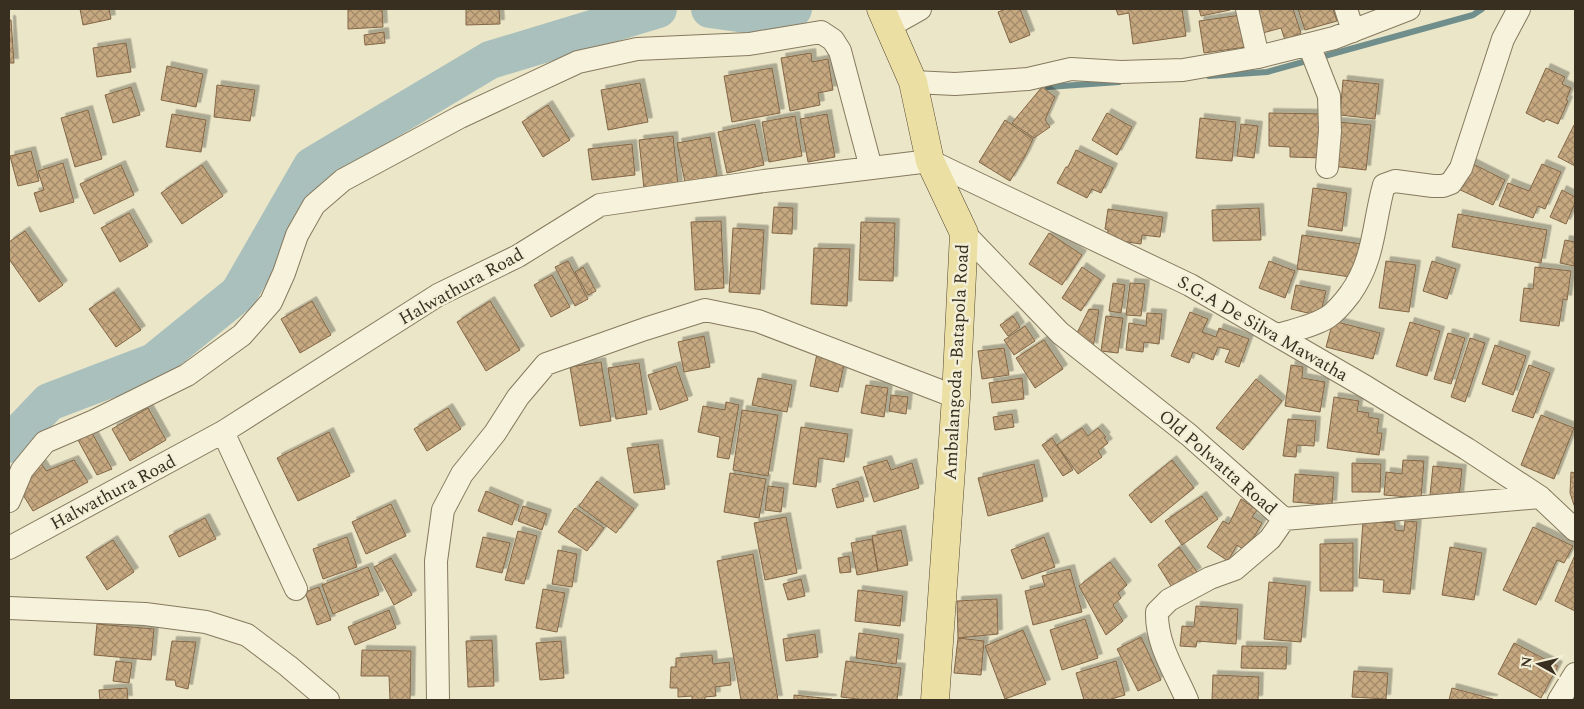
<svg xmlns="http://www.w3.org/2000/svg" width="1584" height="709" font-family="Spectral,serif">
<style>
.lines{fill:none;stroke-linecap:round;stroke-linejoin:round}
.stream{stroke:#708e8b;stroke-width:6}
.river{stroke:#a9c0bc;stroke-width:38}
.building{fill:url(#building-cross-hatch);stroke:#836746;filter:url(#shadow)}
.minor-casing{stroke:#86795f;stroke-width:24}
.major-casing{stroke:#544732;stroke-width:29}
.minor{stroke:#f6f2db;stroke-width:22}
.major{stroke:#ebdfa4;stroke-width:28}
.labels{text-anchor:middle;stroke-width:5;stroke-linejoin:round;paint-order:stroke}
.street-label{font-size:18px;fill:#382f21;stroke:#f3efd7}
</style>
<defs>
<pattern id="building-cross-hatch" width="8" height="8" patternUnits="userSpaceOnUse" patternTransform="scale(1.25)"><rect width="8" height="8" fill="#c6a881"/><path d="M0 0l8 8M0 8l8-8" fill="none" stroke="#a28969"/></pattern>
<filter id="shadow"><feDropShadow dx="4.5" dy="-4.5" stdDeviation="0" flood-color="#0004"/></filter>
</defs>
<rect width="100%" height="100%" fill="#ebe6c8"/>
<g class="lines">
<path class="stream" d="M1209 76 1267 72 1473 15 1482 9
M1048 87 1119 82"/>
<path class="river" d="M710 9 753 15 793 9
M9 444 49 402 154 362 239 293 312 166 490 60 658 9"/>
</g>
<path class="building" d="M80 9H109L111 19 83 25Z
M348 9H382L383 27 348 29Z
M466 9H499L500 24 466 25Z
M1006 9H1020L1030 35 1010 43 998 12Z
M1116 9H1182L1186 36 1133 44 1129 13 1118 15Z
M1199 9H1230V10L1201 16Z
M1258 9H1293L1301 33 1285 40 1281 28 1259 34Z
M1298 9H1333L1337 21 1305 30Z
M1241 15 1246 47 1204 53 1199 21Z
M9 20H11L14 63H9Z
M384 32 385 43 365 45 364 35Z
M126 43 131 72 97 77 93 48Z
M811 53 812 62 828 59 833 90 818 93 820 105 790 111 781 58Z
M167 66 203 74 196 107 161 100Z
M772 68 780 113 732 122 724 76Z
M1546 68 1565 77 1562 84 1571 88 1566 100 1568 101 1558 124 1546 119 1544 122 1526 113Z
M1343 80 1379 84 1375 119 1340 115Z
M640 83 648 122 608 130 601 90Z
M217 85 255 90 250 121 214 117Z
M131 87 140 115 113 123 105 95Z
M1042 87 1055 97 1045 120 1050 127 1034 138 1012 123Z
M548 105 570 140 543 157 522 122Z
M88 110 102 159 75 167 61 118Z
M1107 113 1132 127 1117 155 1092 140Z
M1269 113 1324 114V158L1290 157V147L1269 146Z
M172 114 206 120 201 152 166 147Z
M827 114 835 157 808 162 800 119Z
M795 116 802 156 769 162 762 122Z
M1200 118 1236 122 1232 161 1196 158Z
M1005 120 1033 139 1025 156 1010 181 979 162Z
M1337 122 1371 125 1366 170 1332 166Z
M755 124 764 165 727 173 718 132Z
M1241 124 1258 126 1254 158 1237 156Z
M1574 125 1575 126V166L1558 157Z
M673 136 678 185 644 189 639 140Z
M710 137 718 181 686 187 677 143Z
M632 144 635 175 592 180 588 149Z
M1076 150 1113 168 1101 193 1092 189 1087 198 1057 183 1066 167H1068Z
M31 151 39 181 18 186 10 156Z
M1469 162 1505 180 1493 205 1456 188Z
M63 163 74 202 40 212 34 193 44 190 38 171Z
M1542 164 1561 172 1545 209 1538 206 1533 218 1499 206 1508 183 1529 191Z
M121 165 134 195 94 214 80 184Z
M202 165 223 196 182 224 161 193Z
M1313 188 1347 193 1342 231 1308 226Z
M1562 190 1575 197V203L1566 224 1550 217Z
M774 207 793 208 792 234 772 233Z
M1259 208 1261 240 1213 241 1212 210Z
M1108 209 1163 217 1160 237 1142 235 1141 244 1107 239 1108 230 1105 229Z
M129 213 148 246 120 262 101 228Z
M1458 214 1547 230 1541 263 1452 247Z
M721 221 724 288 695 290 691 222Z
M861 222 895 223 893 281 859 280Z
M733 228 764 230 760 294 729 292Z
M25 231 63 285 39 302 9 259V242Z
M1049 233 1082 255 1062 285 1029 264Z
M1302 235 1362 244 1357 278 1297 269Z
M1565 240 1575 242 1574 266 1560 263Z
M814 248 850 249 847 306 811 304Z
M568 261 588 299 575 306 555 267Z
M1269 261 1295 271 1285 298 1259 288Z
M1386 261 1416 265 1409 312 1379 308Z
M1432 261 1456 269 1447 299 1423 291Z
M583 267 596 291 588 295 575 272Z
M1082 267 1101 280 1081 311 1062 298Z
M1535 267 1571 271 1567 300 1563 299 1559 326 1520 321 1524 288 1533 289Z
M552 275 570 307 551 317 534 285Z
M1113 283 1125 285 1121 313 1109 311Z
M1130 283 1145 284 1141 316 1126 315Z
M1296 285 1326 291 1320 316 1291 309Z
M114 292 141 330 116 347 89 309Z
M312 301 331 335 300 353 281 319Z
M490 301 520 350 486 371 457 322Z
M1089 309 1099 310 1093 348 1075 337Z
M1190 312 1208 319 1202 332 1216 337 1219 328 1249 339 1239 367 1225 362 1230 350 1218 347 1213 360 1193 352 1189 363 1171 356Z
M1147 313 1162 314 1159 344 1144 342 1143 352 1126 350 1129 323 1146 326Z
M1013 316 1020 327 1008 336 1000 325Z
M1106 316 1123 318 1118 353 1101 351Z
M1333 321 1380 333 1373 359 1326 347Z
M1410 322 1440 331 1427 376 1396 366Z
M1025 326 1035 341 1014 355 1004 340Z
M1448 333 1465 338 1451 384 1434 379Z
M704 336 710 367 684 372 678 342Z
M1470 338 1485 343 1465 402 1451 397Z
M1044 340 1063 369 1035 388 1016 358Z
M1495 345 1526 356 1513 395 1482 384Z
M1004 348 1009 375 982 379 978 351Z
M817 354 845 360 838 392 810 386Z
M601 362 611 421 580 426 570 367Z
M639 363 647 414 616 419 608 368Z
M1291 365 1303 367 1302 378 1325 382 1320 412 1285 406Z
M1529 365 1550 373 1533 418 1512 411Z
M676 366 688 400 660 410 648 375Z
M758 378 792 385 787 412 752 405Z
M1022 378 1024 399 992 403 989 383Z
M1256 379 1282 401 1243 450 1216 428Z
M866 385 888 388 884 417 861 413Z
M891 395 908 397 906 414 889 411Z
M1334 397 1359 401 1357 411 1369 413 1368 417 1379 419 1377 433H1382L1379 455 1327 448Z
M726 402 739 405 729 459 717 457 720 437 698 432 703 406 725 410Z
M148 408 166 440 130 461 112 429Z
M448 408 461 429 427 451 414 429Z
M742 410 778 415 768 476 733 470Z
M1012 414 1014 427 995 430 993 417Z
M1541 415 1574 428 1554 479 1521 465Z
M1288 419 1316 421 1314 446 1297 445 1296 457 1283 456Z
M801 427 848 434 844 462 819 458 816 487 793 484Z
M1082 428 1088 436 1098 428 1106 437 1104 438 1108 443 1098 451 1102 457 1078 474 1057 445Z
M329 432 350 476 298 501 277 458Z
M92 433 112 469 97 475 78 440Z
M1052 438 1073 470 1063 476 1042 445Z
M658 444 665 489 634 493 627 448Z
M74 460 88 482 33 511 20 490 41 463 46 471Z
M887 460 891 470 912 463 919 488 874 502 863 467Z
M1172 460 1194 488 1151 523 1129 495Z
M1403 460 1424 461 1421 498 1384 495 1386 472 1402 474Z
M1352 463 1381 464 1380 492H1352Z
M1034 464 1043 501 988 516 978 478Z
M1433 466 1462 469 1459 498 1430 495Z
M1571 472 1575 473V508L1570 493Z
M730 473 766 479 759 518 724 512Z
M1295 474 1334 477 1332 505 1293 502Z
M597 481 634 509 616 533 579 506Z
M858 481 864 501 837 508 832 489Z
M768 486 784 488 781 512 765 510Z
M486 491 519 505 512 525 478 511Z
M1202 496 1218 519 1182 545 1165 521Z
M1241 499 1257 510 1252 517 1262 523 1246 551 1237 545 1228 561 1207 547 1223 521 1229 524Z
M391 504 406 536 366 554 352 522Z
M523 506 547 514 542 530 518 521Z
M575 508 604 528 587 551 558 532Z
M786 517 797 573 765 580 754 523Z
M205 518 216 539 179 557 169 536Z
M1363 521 1395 523V530L1404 531 1405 521 1417 522 1410 594 1383 592 1384 580 1359 578Z
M1533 527 1573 546 1564 563 1557 560 1536 605 1503 590Z
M901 530 908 565 878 571 872 536Z
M518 531 537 536 524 584 505 580Z
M347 537 357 567 323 579 313 549Z
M483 537 510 543 502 573 476 567Z
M1044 537 1055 567 1022 579 1011 550Z
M872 539 878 571 857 575 851 543Z
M113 540 134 572 107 590 86 557Z
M1353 543V591H1320V544Z
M1179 547 1197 572 1173 589 1158 565Z
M1450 547 1482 553 1474 600 1442 595Z
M558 550 577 554 572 587 552 584Z
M753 554 778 700H741L717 561Z
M1575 555V611L1555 601Z
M849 556 851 572 840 573 838 558Z
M391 558 412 595 394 605 374 567Z
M1110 562 1127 585 1118 593 1121 598 1113 605 1123 621 1106 635 1079 586Z
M368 567 379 595 333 614 322 585Z
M1070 569 1082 612 1033 625 1025 591 1045 586 1042 576Z
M801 579 805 596 788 600 783 584Z
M1269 582 1306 586 1301 642 1264 639Z
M319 587 331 620 317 625 305 592Z
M543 589 565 593 557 632 536 628Z
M858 590 903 596 900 626 855 621Z
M997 599 998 634 958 638 957 601Z
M1196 606 1238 609 1236 644 1197 641 1196 647 1180 646 1182 626 1194 627Z
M389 610 396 628 355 645 348 627Z
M1085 619 1098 658 1062 670 1050 630Z
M97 624 154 629 151 660 94 655Z
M1023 630 1046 684 1005 699 985 646Z
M859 633 899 639 896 664 856 658Z
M815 634 818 657 786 661 783 639Z
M1141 637 1161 680 1138 691 1117 649Z
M958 638 984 641 981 675 954 673Z
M492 640 494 686 468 687 466 641Z
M172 641 196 642 188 689 176 686 175 680H166Z
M561 641 564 678 540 680 536 643Z
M1514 643 1558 666 1541 698 1498 674Z
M1242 646 1287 647 1286 669 1241 668Z
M362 650 411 651 410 700H390L389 676H361Z
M712 655 713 664 729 662 731 685 715 687 716 696 705 697V700H692V696L678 697V688H670L671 667H676V658Z
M116 661 132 663 129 683 113 681Z
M846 661 901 668 897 700H865L841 697Z
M1116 661 1125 695 1108 700H1084L1076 673Z
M1354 671 1388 673 1386 699 1352 697Z
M1213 675 1259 677 1258 700H1212Z
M127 688 128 700H100L99 690Z
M1452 688 1493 699V700H1449Z
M794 695 832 699V700H794Z"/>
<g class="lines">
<defs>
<path id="minor" d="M1247 9 1258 57
M1346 9 1353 31
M888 27 920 9
M1309 45 1329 96 1330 131 1327 167
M913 82 955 84 1028 79 1071 69 1121 72 1183 70 1258 57 1334 38 1409 9
M964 233 1060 333 1189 435 1284 519 1540 497
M1278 335C1294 330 1314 326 1328 317 1337 311 1344 302 1350 294 1375 259 1373 224 1384 185L1395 181 1433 186H1443L1451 183 1461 168 1503 39 1519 9
M223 432 296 589
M9 501 22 470 45 442 94 421 187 375 242 335 271 302 284 273 297 235 314 205 343 180 460 117 578 62 637 49 749 44 821 32 833 40 840 51 871 168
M9 548 223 432 438 295 518 256 600 205 764 181 930 161 1190 285 1366 387 1467 449 1540 497 1575 530
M9 608 145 614 206 622 247 635 288 666 328 700
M438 700 436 561 443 510 462 474 495 433 518 397 546 364 645 329 705 310 758 321 956 397
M1187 700C1175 672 1156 644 1157 612L1169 600 1210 578 1235 569 1270 539 1284 519
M1559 700 1575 674"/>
<path id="major" d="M881 9 913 82 930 161 964 233 956 397 935 700"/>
</defs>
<use href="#minor" class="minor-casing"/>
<use href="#major" class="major-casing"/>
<use href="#minor" class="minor"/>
<use href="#major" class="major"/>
</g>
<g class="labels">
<g class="street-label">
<text transform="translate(461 286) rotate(-29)" y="6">Halwathura Road</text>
<text transform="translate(1263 328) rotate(30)" y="6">S.G.A De Silva Mawatha</text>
<text transform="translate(956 362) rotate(-87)" y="6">Ambalangoda -Batapola Road</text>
<text transform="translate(1218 462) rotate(41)" y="6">Old Polwatta Road</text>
<text transform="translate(113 492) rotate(-28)" y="6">Halwathura Road</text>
</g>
</g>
<rect width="1584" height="709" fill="none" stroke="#382f21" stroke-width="20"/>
<g transform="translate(1539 664) rotate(278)" stroke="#f3efd7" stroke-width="4" paint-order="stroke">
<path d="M0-4L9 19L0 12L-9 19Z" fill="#382f21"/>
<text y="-8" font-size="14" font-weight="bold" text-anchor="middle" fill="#382f21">N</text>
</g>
</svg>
